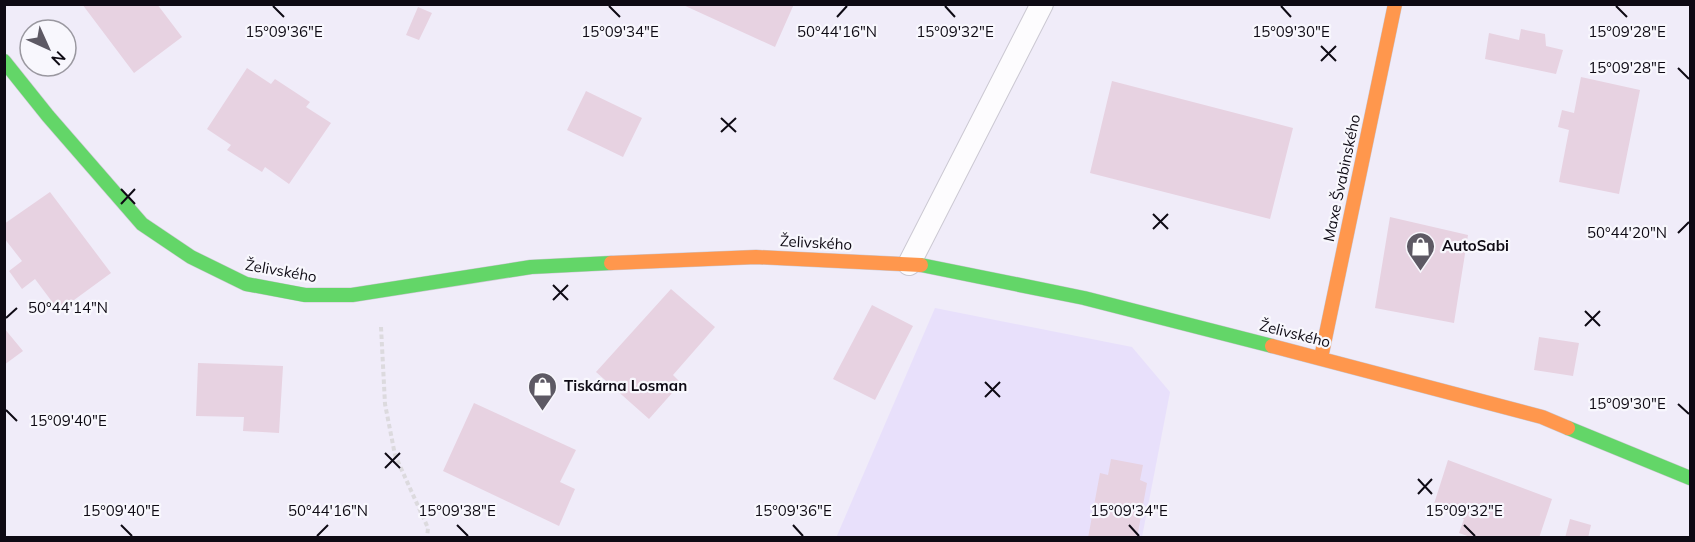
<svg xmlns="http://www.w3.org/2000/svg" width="1695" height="542" font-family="Mulish,sans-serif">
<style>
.built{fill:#e8e0fb}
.building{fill:#e7d2e1}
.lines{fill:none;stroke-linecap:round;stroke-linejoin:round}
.lane-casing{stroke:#cbc8d2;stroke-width:24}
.fast-casing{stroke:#cbc8d2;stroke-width:15}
.slow-casing{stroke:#cbc8d2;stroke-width:15}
.path{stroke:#dcdade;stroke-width:4;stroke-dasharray:4.5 3;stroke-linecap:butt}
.lane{stroke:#fdfcfe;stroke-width:22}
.fast{stroke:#63d668;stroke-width:14}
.slow{stroke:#ff974d;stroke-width:14}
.ticks{fill:none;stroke:#0e0a14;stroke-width:2}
.labels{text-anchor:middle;stroke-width:4.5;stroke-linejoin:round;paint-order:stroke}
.street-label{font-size:15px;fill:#0e0a14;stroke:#f8f7fd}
.poi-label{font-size:15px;font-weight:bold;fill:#0e0a14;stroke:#f8f7fd;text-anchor:start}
.ticks-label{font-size:15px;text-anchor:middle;fill:#0e0a14;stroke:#f8f7fd;stroke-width:4.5;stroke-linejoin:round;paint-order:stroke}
</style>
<rect width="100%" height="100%" fill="#f0ecf9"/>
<path class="built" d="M935 308 1132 347 1170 392 1142 537 836 538Z"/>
<path class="building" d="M82 4H157L182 37 134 73Z
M681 4H794L775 47Z
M418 7 432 13 419 40 406 35Z
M1521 29 1545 34 1546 46 1563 50 1556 74 1485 59 1489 33 1519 40Z
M247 68 271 84 275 79 310 102 306 107 331 123 289 184 265 167 262 172 227 150 231 145 207 129Z
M1581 77 1640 90 1619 194 1559 182 1569 130 1558 127 1562 110 1574 113Z
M1112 81 1293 128 1270 219 1090 173Z
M586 91 642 118 623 157 567 130Z
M50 192 111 273 59 311 35 279 22 289 9 271 22 261 4 238V224Z
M1390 217 1468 235 1454 323 1375 308Z
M671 289 715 327 673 375 681 383 649 419 596 372Z
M872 305 913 326 875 400 833 379Z
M4 328 23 351 4 365Z
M1539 337 1579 343 1573 376 1534 370Z
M198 363 283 366 279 433 243 431 244 417 196 416Z
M474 403 576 450 560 482 575 489 559 526 443 471Z
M1111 459 1143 465 1140 480 1147 483 1137 538H1088L1100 473 1108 475Z
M1448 460 1552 499 1539 538H1473L1459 533 1464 519 1433 507Z
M1570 519 1591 525 1588 538H1565Z"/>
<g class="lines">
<defs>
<path id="lane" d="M909 264 1042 4"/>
<path id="fast" d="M4 61 48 116 142 224 191 257 246 284 305 295H352L531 267 611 263
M921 265 1084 298 1272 346
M1568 428 1690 478"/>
<path id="slow" d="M611 263 756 257 921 265
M1272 346 1542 417 1568 428
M1321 358 1395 4"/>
</defs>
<use href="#lane" class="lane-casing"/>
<use href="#fast" class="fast-casing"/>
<use href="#slow" class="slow-casing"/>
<path class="path" d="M381 327 385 404 395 455 428 528 427 538"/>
<use href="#lane" class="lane"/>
<use href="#fast" class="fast"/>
<use href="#slow" class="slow"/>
</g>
<path class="ticks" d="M273 6 284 17M609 6 620 17M945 6 955 17M1281 6 1291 17M1616 6 1627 17M837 17 847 6M1321 46 1336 61M1321 61 1336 46M1678 68 1689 79M721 118 736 132M721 132 736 118M121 189 135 204M121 204 135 189M1153 214 1168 229M1153 229 1168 214M1678 233 1689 222M553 285 568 300M553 300 568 285M1585 311 1600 326M6 318 17 308M1585 326 1600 311M985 382 1000 397M985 397 1000 382M1678 404 1689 414M6 410 17 421M385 453 400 468M385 468 400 453M1418 479 1432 494M1418 494 1432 479M121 525 132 536M457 525 468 536M793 525 803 536M1129 525 1139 536M1464 525 1475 536M317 536 328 525"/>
<defs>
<symbol id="shop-pin" viewBox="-11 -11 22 30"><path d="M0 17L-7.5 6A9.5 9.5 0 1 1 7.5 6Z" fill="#5d5964" stroke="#f8f7fd"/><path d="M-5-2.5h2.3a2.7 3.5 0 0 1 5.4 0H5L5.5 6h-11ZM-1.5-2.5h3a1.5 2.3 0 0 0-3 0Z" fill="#fff"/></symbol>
</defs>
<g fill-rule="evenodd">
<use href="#shop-pin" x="1404" y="230" width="33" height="45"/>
<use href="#shop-pin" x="526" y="370" width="33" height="45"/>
</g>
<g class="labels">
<g class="street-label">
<text transform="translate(1342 178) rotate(-78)" y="5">Maxe Švabinského</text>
<text transform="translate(816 243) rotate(3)" y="5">Želivského</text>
<text transform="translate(281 271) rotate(10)" y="5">Želivského</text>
<text transform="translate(1295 334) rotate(14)" y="5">Želivského</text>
</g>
<g class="poi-label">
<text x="1442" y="251">AutoSabi</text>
<text x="564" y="391">Tiskárna Losman</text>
</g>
</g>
<g class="ticks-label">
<text x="284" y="37">15°09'36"E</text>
<text x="620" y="37">15°09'34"E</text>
<text x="837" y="37">50°44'16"N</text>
<text x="955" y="37">15°09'32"E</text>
<text x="1291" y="37">15°09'30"E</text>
<text x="1627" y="37">15°09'28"E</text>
<text x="1627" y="73">15°09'28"E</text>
<text x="1627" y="238">50°44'20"N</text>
<text x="68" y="313">50°44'14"N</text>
<text x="1627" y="409">15°09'30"E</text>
<text x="68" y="426">15°09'40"E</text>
<text x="121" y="516">15°09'40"E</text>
<text x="328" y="516">50°44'16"N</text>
<text x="457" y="516">15°09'38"E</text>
<text x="793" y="516">15°09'36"E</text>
<text x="1129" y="516">15°09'34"E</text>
<text x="1464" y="516">15°09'32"E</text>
</g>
<rect width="1695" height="542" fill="none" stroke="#0e0a14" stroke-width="12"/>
<g transform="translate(48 48) rotate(135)"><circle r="28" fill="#f8f7fd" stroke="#9a98a0" stroke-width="1.5"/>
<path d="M0-4.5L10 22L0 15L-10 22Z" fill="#5d5964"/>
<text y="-9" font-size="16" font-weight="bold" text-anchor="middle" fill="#0e0a14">N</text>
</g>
</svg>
